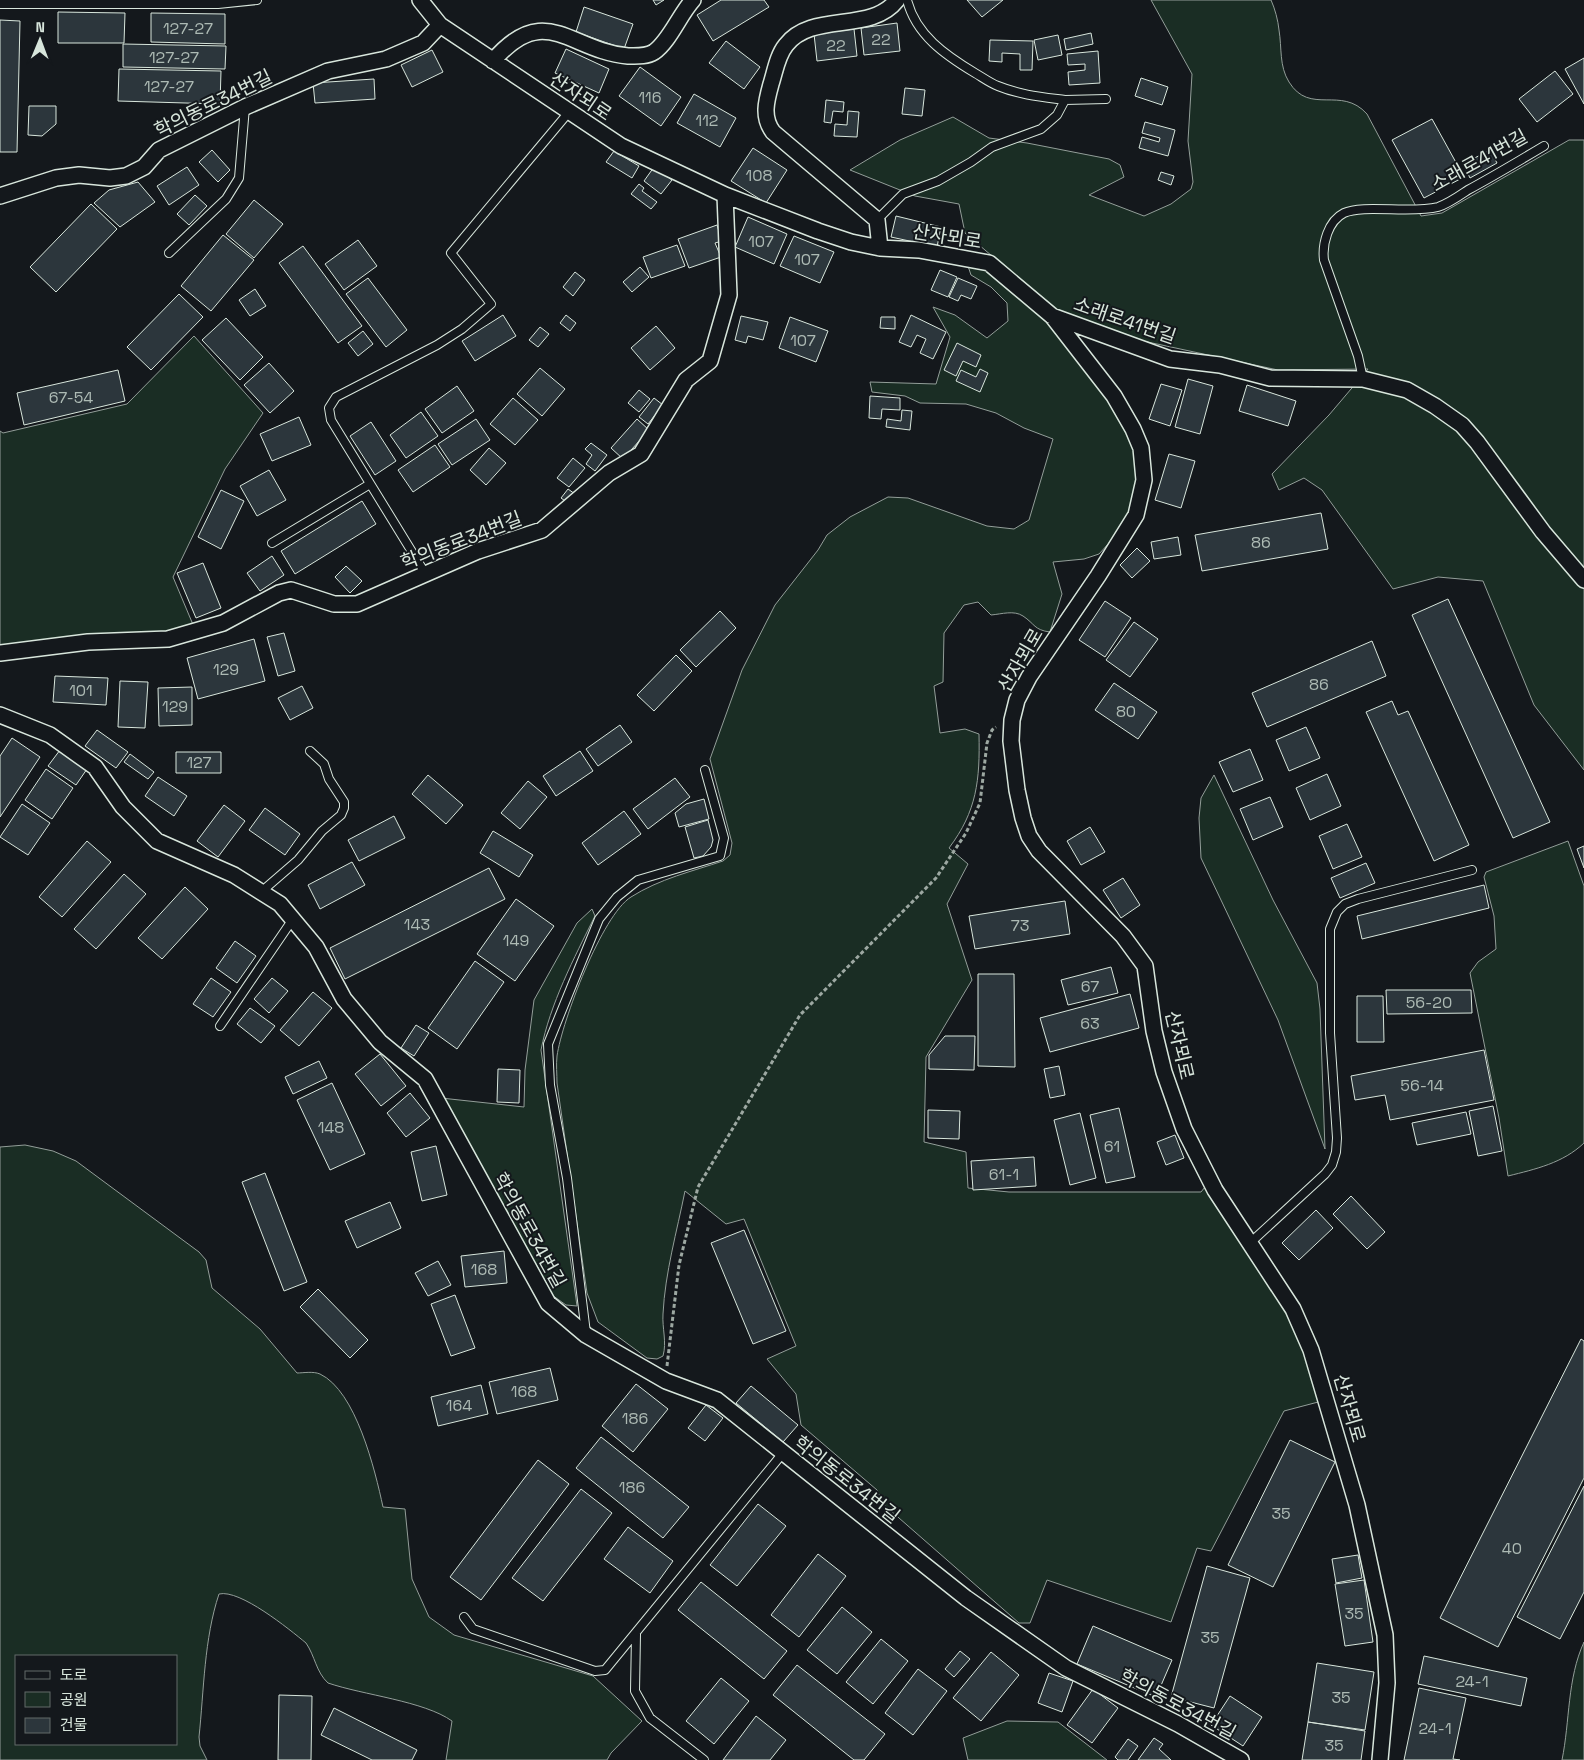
<svg xmlns="http://www.w3.org/2000/svg" width="1584" height="1760" font-family="'Space Grotesk','Noto Sans KR',sans-serif">
<style>
.green{fill:#1a2d24;stroke:#939e99;fill-rule:evenodd}
.building{fill:#2c363c;stroke:#d8e6dc}
.lines{fill:none;stroke-linecap:round;stroke-linejoin:round}
.lane-casing{stroke:#d8e6dc;stroke-width:10}
.street-casing{stroke:#d8e6dc;stroke-width:18}
.path{stroke:#9da8a2;stroke-width:3;stroke-dasharray:4 2.5;stroke-linecap:butt}
.lane{stroke:#14181c;stroke-width:8}
.street{stroke:#14181c;stroke-width:15}
.labels{text-anchor:middle;stroke-width:4;stroke-linejoin:round;paint-order:stroke}
.number-label{font-size:16px;fill:#adbab4}
.street-label{font-size:19px;fill:#d8e6dc;stroke:#14181c}
</style>
<rect width="100%" height="100%" fill="#14181c"/>
<path class="green" d="M1151 0H1271C1275 9 1278 20 1279 30 1282 48 1279 66 1289 82 1310 116 1341 85 1367 114L1421 216 1442 213 1569 140H1584V770L1534 705 1483 581 1438 577 1393 589 1322 490 1304 478 1279 490 1272 474 1329 415 1368 369 1278 370 1143 341 1059 313 965 233 959 204 915 196 850 170 900 140 953 117 989 138 1027 143 1109 159 1120 165 1124 177 1089 195 1144 216 1171 204 1191 189 1193 182 1188 141 1192 74Z
M967 263 984 266 1042 316 1113 404 1135 451 1138 480 1130 514 1109 543 1099 554 1084 559 1053 562 1062 594 1050 632C1034 630 1035 624 1023 616 1014 610 1002 614 991 615L978 602 964 605 944 633 943 682 934 686 940 733 965 729 979 734C980 780 977 811 949 848L968 864 947 904 972 980 926 1057 924 1142 966 1152 968 1188 1009 1192H1201L1205 1187 1294 1324 1322 1401 1284 1411 1211 1551 1197 1548 1171 1622 1047 1580 1030 1623H1019L883 1504 877 1490 801 1425 796 1394 767 1359 796 1346 744 1219 726 1224 685 1191C677 1231 665 1273 663 1314 662 1328 667 1342 663 1356L657 1359 647 1358 598 1322 587 1293 557 1083C557 1074 556 1065 557 1056 562 1021 602 915 631 897 659 879 693 871 723 861L730 855 732 843 710 759 742 670 775 605 818 550 827 535 850 517 888 497 908 498 987 526 1014 529 1029 520 1053 439 1024 428 996 413 966 404 920 403 905 396 872 392 870 382 936 384 950 337 933 307 955 315 987 338 1008 321 1007 303 991 287 971 275Z
M194 336 263 413 225 469 173 577 194 627 162 634 103 635 0 646V431L3 433 127 404Z
M1214 775 1273 900 1317 983 1320 1009 1325 1149 1278 1020 1201 858 1199 818 1201 798Z
M1568 841 1584 886V1143C1563 1163 1536 1169 1508 1176L1499 1118 1470 973 1478 962 1496 949 1494 916 1484 877 1486 872Z
M592 909 595 916C574 958 550 1004 541 1050L577 1306 566 1305 552 1295 523 1250 441 1098 524 1107 525 1070 534 1000 577 923Z
M25 1145 53 1151 76 1161 199 1252 206 1260 212 1288 260 1329 297 1373C303 1373 313 1371 320 1374 356 1391 375 1470 383 1507L405 1509 412 1579 429 1617 454 1635 593 1676 642 1721 611 1753 607 1760H446L452 1721C424 1701 363 1695 328 1683 316 1672 315 1656 306 1643 289 1629 240 1589 219 1594 204 1639 204 1690 199 1737L200 1746 207 1760H0V1147ZM16 1656H176V1744H16Z
M1584 1642V1760H1562C1570 1721 1567 1679 1584 1642Z
M1007 1721 1058 1722 1107 1760H968L963 1738Z"/>
<path class="building" d="M653 0H664L656 5Z
M721 0H764L769 7 713 41 697 15Z
M967 0H1003L982 17Z
M584 7 633 24 624 49 576 32Z
M58 12 125 13 124 43H58Z
M151 13 225 14V44L151 42Z
M0 20 20 21 17 152H0Z
M897 23 900 51 864 55 861 28Z
M854 29 857 56 817 61 814 34Z
M1091 33 1093 44 1066 50 1064 39Z
M1058 35 1062 55 1038 60 1034 40Z
M990 40 1033 41 1032 70H1020V54L1002 53V62L989 61Z
M726 41 760 67 744 89 709 63Z
M123 44 226 46 225 69 123 67Z
M566 49 609 69 599 93 555 73Z
M432 50 443 72 412 87 401 65Z
M1098 51 1100 83 1069 85 1068 72 1085 70V64L1068 65 1067 54Z
M1584 58V104L1565 69Z
M640 67 681 97 661 126 619 96Z
M119 69 221 71 220 104 118 101Z
M1555 71 1573 94 1537 122 1519 99Z
M1141 78 1168 87 1162 105 1135 96Z
M374 79 375 99 315 103 313 83Z
M905 88 925 90 922 116 902 114Z
M694 94 736 118 720 147 677 123Z
M826 100 844 102 843 112 833 111 831 123 824 122Z
M29 106H56V124L42 136 28 135Z
M848 111 859 112 857 137 834 136 835 124 847 125Z
M1432 119 1464 177 1424 198 1392 140Z
M1145 122 1175 130 1168 156 1139 148 1142 137 1159 142 1160 138 1142 133Z
M753 148 787 170 766 203 731 181Z
M212 150 230 170 218 182 199 162Z
M1490 150 1497 163 1470 178 1463 164Z
M614 151 639 166 632 178 606 162Z
M187 167 199 185 169 205 157 186Z
M654 167 672 180 661 194 644 181Z
M1161 172 1174 176 1171 185 1158 180Z
M138 182 155 202 120 227 94 203 109 190Z
M639 184 644 188 642 191 657 202 651 209 631 194Z
M195 195 207 206 189 225 177 214Z
M254 200 283 224 254 258 226 234Z
M91 204 117 229 56 292 30 267Z
M896 216 941 227 937 247 891 237Z
M748 217 787 234 774 264 735 247Z
M717 225 722 241 715 243 721 257 689 268 678 239Z
M223 235 254 260 211 311 181 286Z
M794 236 834 252 820 283 780 266Z
M358 240 377 266 344 290 325 264Z
M677 245 685 266 651 278 643 257Z
M303 246 362 326 338 343 279 263Z
M640 267 649 277 632 292 623 282Z
M940 270 957 277 948 297 931 290Z
M575 272 585 280 573 296 563 287Z
M368 278 407 330 386 347 346 294Z
M958 278 977 286 971 299 961 295 958 301 949 297Z
M255 289 266 306 250 316 239 300Z
M179 294 203 317 151 370 127 347Z
M503 315 516 336 475 361 462 341Z
M566 315 576 323 570 331 560 323Z
M911 315 946 332 933 359 920 353 926 339 917 335 911 347 899 342Z
M741 316 768 322 763 340 748 336 746 343 735 340Z
M790 317 828 331 816 362 779 348Z
M881 317H895V329L880 328Z
M226 318 263 357 240 380 202 340Z
M656 326 675 348 650 370 631 348Z
M540 327 549 334 538 347 529 340Z
M363 331 373 344 358 356 348 343Z
M957 343 981 355 976 367 963 361 956 376 944 370Z
M269 363 294 391 270 413 244 385Z
M540 368 565 389 542 416 517 394Z
M980 369 988 373 980 392 956 381 961 370 976 377Z
M118 370 125 401 24 425 17 393Z
M1188 379 1213 386 1200 434 1175 427Z
M1161 384 1182 390 1170 426 1149 419Z
M1247 385 1296 401 1288 426 1239 411Z
M457 386 474 411 442 433 425 409Z
M639 390 650 399 639 412 628 403Z
M870 396 900 398V410L882 409 881 419 869 418Z
M513 398 538 420 515 445 490 424Z
M654 398 663 405 648 424 639 417Z
M902 410 912 411 910 430 886 427 887 419 901 421Z
M421 412 438 436 406 458 390 435Z
M299 417 311 445 272 461 260 434Z
M476 419 490 440 452 465 438 444Z
M637 419 649 430 623 459 611 448Z
M371 422 396 461 375 475 350 436Z
M591 443 607 455 595 471 586 464 592 455 585 449Z
M435 445 450 467 413 492 398 470Z
M489 448 506 463 486 485 470 470Z
M1169 454 1195 461 1181 508 1155 500Z
M573 458 585 468 569 487 557 478Z
M269 470 286 500 257 516 240 486Z
M568 489 575 494 568 503 561 498Z
M221 490 244 501 221 549 198 537Z
M362 501 376 524 295 574 281 551Z
M1321 513 1328 549 1202 571 1195 535Z
M1178 537 1181 555 1154 559 1151 542Z
M1137 548 1150 561 1132 578 1120 565Z
M272 556 284 575 260 591 247 573Z
M203 563 221 608 196 618 177 573Z
M346 566 362 581 350 593 335 577Z
M1448 599 1550 822 1513 838 1412 615Z
M1105 601 1131 618 1105 657 1079 640Z
M720 611 736 628 696 667 680 650Z
M1134 622 1158 639 1130 677 1106 660Z
M284 633 295 671 278 676 267 637Z
M254 639 265 681 198 699 187 658Z
M1372 641 1386 676 1267 727 1252 693Z
M676 655 692 671 654 711 637 695Z
M55 676 108 678 106 705 53 702Z
M120 681 148 682 145 728 118 727Z
M1114 683 1157 712 1138 739 1095 710Z
M302 686 313 708 290 720 278 698Z
M192 687V725L159 726 158 688Z
M1392 701 1398 715 1408 711 1469 845 1434 861 1366 712Z
M620 725 632 742 598 766 586 749Z
M1306 727 1320 758 1289 771 1276 740Z
M97 730 128 752 116 768 85 746Z
M12 738 40 757 0 817V756Z
M1250 749 1263 780 1233 792 1219 762Z
M60 750 87 769 76 785 48 766Z
M580 751 593 771 556 796 543 776Z
M176 752H221V773H176Z
M130 754 154 772 148 779 124 762Z
M46 769 73 788 52 819 25 800Z
M1327 774 1341 806 1310 820 1296 788Z
M428 775 463 805 446 824 412 794Z
M158 777 187 796 174 816 145 796Z
M675 778 690 797 648 829 633 809Z
M528 781 547 797 520 829 501 813Z
M1270 797 1283 827 1253 840 1240 809Z
M704 799 709 819 679 827 675 813 686 804Z
M22 804 50 823 28 855 0 837Z
M224 805 245 821 218 857 197 841Z
M265 808 300 834 285 855 249 830Z
M624 811 641 834 598 865 582 843Z
M394 816 405 838 359 861 348 840Z
M708 820 713 840 711 847 703 856 694 858 685 827Z
M1347 824 1362 857 1333 869 1319 836Z
M1090 827 1105 852 1081 865 1067 841Z
M493 831 533 855 519 877 480 853Z
M87 841 111 862 62 917 39 897Z
M1584 846V868L1577 849Z
M352 862 365 885 320 909 308 885Z
M1366 863 1375 883 1340 898 1331 878Z
M489 868 505 899 345 979 330 948Z
M124 874 146 894 96 949 74 929Z
M1123 878 1140 905 1121 918 1103 890Z
M1484 885 1489 908 1362 939 1357 916Z
M185 887 208 909 162 959 138 938Z
M516 899 554 926 515 981 477 954Z
M1065 901 1070 934 975 949 969 916Z
M235 941 256 956 237 983 216 968Z
M475 961 504 982 457 1049 428 1028Z
M1111 967 1118 993 1068 1005 1061 980Z
M978 974H1014L1015 1067 978 1066Z
M211 978 231 992 213 1017 193 1004Z
M272 978 288 991 269 1013 254 999Z
M1386 990H1471L1472 1013 1387 1014Z
M313 992 332 1008 299 1046 280 1030Z
M1130 994 1139 1028 1050 1052 1040 1018Z
M1357 996H1383L1384 1042H1357Z
M250 1008 275 1026 261 1043 237 1024Z
M416 1025 429 1033 414 1056 401 1048Z
M945 1036H975L974 1070 929 1069V1055Z
M1484 1050 1494 1100 1390 1120 1385 1095 1355 1100 1351 1076Z
M380 1054 406 1086 381 1106 355 1074Z
M319 1061 327 1078 293 1094 285 1077Z
M1059 1066 1065 1095 1050 1098 1044 1069Z
M498 1069 520 1070 519 1103 497 1102Z
M332 1083 365 1154 330 1170 297 1100Z
M410 1093 430 1118 406 1137 387 1113Z
M1493 1106 1502 1151 1478 1156 1469 1111Z
M1119 1108 1135 1177 1106 1183 1090 1115Z
M928 1110 960 1111 959 1139 928 1138Z
M1466 1112 1471 1134 1417 1145 1412 1123Z
M1080 1113 1096 1178 1070 1185 1054 1120Z
M1175 1135 1184 1158 1166 1165 1157 1142Z
M436 1146 447 1195 422 1201 411 1152Z
M1034 1157 1036 1186 973 1190 971 1161Z
M265 1173 307 1282 284 1291 242 1182Z
M1351 1196 1385 1232 1367 1249 1333 1214Z
M390 1202 401 1228 357 1248 345 1221Z
M1316 1210 1333 1228 1299 1260 1282 1243Z
M744 1230 786 1331 753 1344 711 1243Z
M504 1251 507 1283 465 1287 461 1256Z
M438 1261 451 1285 428 1296 415 1273Z
M318 1289 368 1340 350 1358 300 1307Z
M455 1295 475 1348 451 1356 431 1304Z
M1581 1339 1584 1341V1478L1498 1647 1440 1618Z
M550 1368 558 1400 497 1414 489 1382Z
M636 1384 668 1409 633 1452 602 1426Z
M481 1385 488 1414 438 1426 431 1397Z
M751 1386 798 1425 783 1442 736 1403Z
M706 1405 723 1418 705 1441 688 1428Z
M601 1437 689 1507 663 1538 576 1468Z
M1290 1440 1335 1462 1273 1587 1228 1565Z
M538 1460 569 1484 481 1600 450 1577Z
M1584 1486V1592L1560 1639 1517 1617Z
M581 1489 612 1513 543 1601 512 1578Z
M758 1504 786 1526 737 1586 710 1565Z
M628 1527 673 1561 650 1593 604 1559Z
M818 1554 846 1576 799 1637 771 1615Z
M1358 1555 1362 1578 1336 1583 1332 1559Z
M1207 1566 1250 1578 1214 1708 1171 1697Z
M1364 1580 1373 1642 1345 1646 1335 1584Z
M701 1582 787 1651 764 1679 678 1610Z
M842 1607 872 1632 837 1674 807 1650Z
M1093 1626 1172 1660 1156 1697 1077 1664Z
M881 1639 908 1661 873 1704 846 1682Z
M960 1651 970 1659 954 1677 945 1669Z
M991 1652 1019 1675 981 1721 953 1698Z
M1424 1656 1527 1678 1521 1706 1418 1684Z
M1317 1663 1374 1672 1365 1730 1308 1722Z
M797 1665 885 1734 864 1760H854L773 1695Z
M918 1669 947 1691 913 1735 885 1713Z
M1049 1673 1073 1681 1062 1712 1038 1703Z
M721 1678 749 1701 714 1744 686 1721Z
M1419 1688 1466 1698 1453 1759 1460 1760H1404Z
M1093 1689 1118 1708 1092 1743 1067 1725Z
M279 1695 312 1696 311 1760H278Z
M1230 1696 1262 1717 1243 1746 1211 1725Z
M334 1708 417 1750 412 1760H372L321 1735Z
M756 1716 786 1740 770 1760H723Z
M1308 1722 1365 1731 1361 1760H1302Z
M1154 1738 1163 1744 1159 1749 1171 1760H1138Z
M1128 1739 1138 1746 1128 1760H1118L1115 1757Z"/>
<g class="lines">
<defs>
<path id="lane" d="M0 4H218L257 0
M1065 100 1106 99
M877 220 903 194 938 181 971 162 992 147 1041 129 1057 115 1065 100C1042 97 1020 95 998 86 990 83 982 77 975 73 945 55 916 35 907 0
M169 253 226 199 239 178 245 107
M1363 379 1358 356 1324 260C1322 244 1328 221 1344 213 1363 204 1411 214 1438 207 1448 204 1459 196 1468 190 1494 176 1519 161 1544 146
M272 543 370 484
M425 573 331 420 329 408 336 397 437 345 462 329 491 304 451 253 569 112
M261 892 298 860 322 831 341 815 344 808V802L329 779 324 764 310 751
M220 1026 293 919
M1250 1243 1325 1174 1332 1165 1336 1152 1337 1138 1330 1033V929L1337 912 1345 904 1358 899 1472 870
M586 1333 567 1178 550 1085 548 1044 599 919 617 897 638 880 720 856 724 838 705 770
M464 1617 473 1629 595 1671 605 1670 783 1453
M636 1634 635 1691 650 1718 704 1760"/>
<path id="street" d="M420 0 440 25 621 146 725 195 818 231 851 242 880 248 919 250 989 263 1052 316 1114 396 1133 429 1141 448 1144 480 1136 515 1098 576 1029 677 1017 700 1012 720 1011 741 1017 790 1023 818 1029 836 1039 851 1123 936 1145 966 1154 1031 1164 1072 1184 1129 1215 1190 1293 1309 1311 1350 1357 1505 1385 1635 1387 1683 1380 1760
M493 61C545 0 570 51 628 56 636 56 646 57 654 52 669 42 680 14 693 0
M0 196 56 178 79 175 110 178 126 176 144 167 159 150 245 107 328 71 386 59 423 43 440 25
M880 248 877 220 773 132C762 117 766 102 771 84 775 72 777 56 786 45 812 11 871 34 897 0
M1052 316 1170 359 1220 365 1270 378 1363 379 1407 390 1435 406 1462 425 1477 442 1543 532 1584 580
M0 653 88 642 168 639 223 623 279 593 291 590 334 604H357L478 551 542 530 609 473 641 454 686 380 710 361 729 295 725 195
M0 715 50 735 95 767 123 807 157 841 234 875 280 904 316 947 344 999 380 1042 425 1079 548 1303 586 1335 666 1381 717 1400 966 1598 1066 1668 1178 1724 1241 1760"/>
</defs>
<use href="#lane" class="lane-casing"/>
<use href="#street" class="street-casing"/>
<path class="path" d="M667 1366 679 1265 698 1187 800 1015 936 878 966 833 980 803 987 743 992 730 996 727"/>
<use href="#lane" class="lane"/>
<use href="#street" class="street"/>
</g>
<g class="labels">
<g class="number-label">
<text x="188" y="34">127-27</text>
<text x="881" y="45">22</text>
<text x="836" y="51">22</text>
<text x="174" y="63">127-27</text>
<text x="169" y="92">127-27</text>
<text x="650" y="103">116</text>
<text x="707" y="126">112</text>
<text x="759" y="181">108</text>
<text x="761" y="247">107</text>
<text x="807" y="265">107</text>
<text x="803" y="346">107</text>
<text x="71" y="403">67-54</text>
<text x="1261" y="548">86</text>
<text x="226" y="675">129</text>
<text x="1319" y="690">86</text>
<text x="81" y="696">101</text>
<text x="175" y="712">129</text>
<text x="1126" y="717">80</text>
<text x="199" y="768">127</text>
<text x="417" y="930">143</text>
<text x="1020" y="931">73</text>
<text x="516" y="946">149</text>
<text x="1090" y="992">67</text>
<text x="1429" y="1008">56-20</text>
<text x="1090" y="1029">63</text>
<text x="1422" y="1091">56-14</text>
<text x="331" y="1133">148</text>
<text x="1112" y="1152">61</text>
<text x="1004" y="1180">61-1</text>
<text x="484" y="1275">168</text>
<text x="524" y="1397">168</text>
<text x="459" y="1411">164</text>
<text x="635" y="1424">186</text>
<text x="632" y="1493">186</text>
<text x="1281" y="1519">35</text>
<text x="1512" y="1554">40</text>
<text x="1354" y="1619">35</text>
<text x="1210" y="1643">35</text>
<text x="1472" y="1687">24-1</text>
<text x="1341" y="1703">35</text>
<text x="1435" y="1734">24-1</text>
<text x="1334" y="1751">35</text>
</g>
<g class="street-label">
<text transform="translate(581 96) rotate(34)" y="7">산자뫼로</text>
<text transform="translate(213 103) rotate(-26)" y="7">학의동로34번길</text>
<text transform="translate(1479 160) rotate(-29)" y="7">소래로41번길</text>
<text transform="translate(947 236) rotate(9)" y="7">산자뫼로</text>
<text transform="translate(1125 320) rotate(19)" y="7">소래로41번길</text>
<text transform="translate(461 540) rotate(-21)" y="7">학의동로34번길</text>
<text transform="translate(1020 660) rotate(-60)" y="7">산자뫼로</text>
<text transform="translate(1180 1045) rotate(77)" y="7">산자뫼로</text>
<text transform="translate(530 1230) rotate(61)" y="7">학의동로34번길</text>
<text transform="translate(1350 1408) rotate(74)" y="7">산자뫼로</text>
<text transform="translate(847 1479) rotate(38)" y="7">학의동로34번길</text>
<text transform="translate(1178 1704) rotate(28)" y="7">학의동로34번길</text>
</g>
</g>
<rect x="15" y="1655" width="162" height="90" fill="#14181c" stroke="#626a69"/>
<rect x="25" y="1671" width="25" height="8" fill="#14181c" stroke="#626a69"/>
<text x="60" y="1680" font-size="15" fill="#d8e6dc">도로</text>
<rect x="25" y="1692" width="25" height="15" fill="#1a2d24" stroke="#626a69"/>
<text x="60" y="1705" font-size="15" fill="#d8e6dc">공원</text>
<rect x="25" y="1718" width="25" height="15" fill="#2c363c" stroke="#626a69"/>
<text x="60" y="1730" font-size="15" fill="#d8e6dc">건물</text>
<g transform="translate(40 40) rotate(1)" stroke="#14181c" stroke-width="4" paint-order="stroke">
<path d="M0-4L9 19L0 12L-9 19Z" fill="#d8e6dc"/>
<text y="-8" font-size="14" font-weight="bold" text-anchor="middle" fill="#d8e6dc">N</text>
</g>
</svg>
